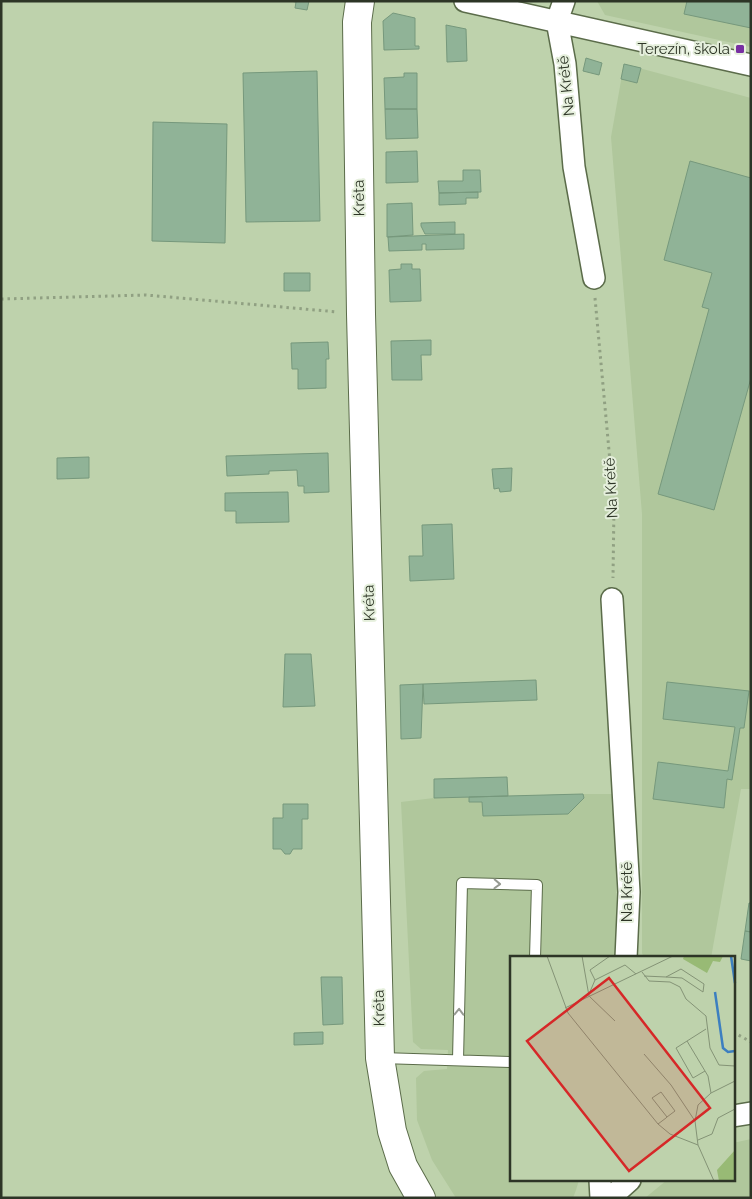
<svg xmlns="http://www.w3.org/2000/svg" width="752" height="1199" font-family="Raleway,sans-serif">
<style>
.built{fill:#b0c79c}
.building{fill:#90b397;stroke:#76987c}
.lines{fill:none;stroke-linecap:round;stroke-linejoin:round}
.lane-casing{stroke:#5b6c4a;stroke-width:12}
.street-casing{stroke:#5b6c4a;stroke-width:24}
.secondary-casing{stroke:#5b6c4a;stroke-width:30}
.path{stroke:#90a082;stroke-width:3;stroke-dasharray:2.5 4;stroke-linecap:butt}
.lane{stroke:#fff;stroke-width:10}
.street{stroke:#fff;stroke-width:21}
.secondary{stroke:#fff;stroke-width:28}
.oneway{stroke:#969a92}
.poi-dot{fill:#782fa2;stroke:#e5efdc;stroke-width:2}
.labels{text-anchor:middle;stroke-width:4;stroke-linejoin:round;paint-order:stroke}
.poi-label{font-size:15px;fill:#2d3526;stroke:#e5efdc;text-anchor:end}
.street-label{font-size:15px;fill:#2d3526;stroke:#e5efdc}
.inset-river{fill:none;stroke:#3c7fc0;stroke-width:2.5}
.inset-road{fill:none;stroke:#849376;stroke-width:1}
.view{fill:#d62828;fill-opacity:0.15;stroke:#d62828;stroke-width:2.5}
.inset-edge{fill:none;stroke:#2d3526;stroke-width:2.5}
</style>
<rect width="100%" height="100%" fill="#bed2ac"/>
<path class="built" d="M597 1H751V47L605 15Z
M624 64 751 98V789H741L711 958H644L642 953V514L611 137Z
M583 794H615L617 958H511V1180H579L576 1190 573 1198H456L432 1160 417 1120 416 1078 424 1071 447 1069 448 1050 421 1049 413 1042 401 802 434 798Z
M751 1139V1198H645L667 1180H733V1143Z"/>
<path class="building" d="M290 1H309L307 10 295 8 296 2Z
M687 1 751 2V28L684 14Z
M393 13 415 18V46H419V49L384 50 383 21Z
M446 25 466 29 467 61 447 62Z
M586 58 602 63 599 75 583 71Z
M624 64 641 68 637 83 621 79Z
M317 71 320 221 246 222 243 73Z
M404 73H417V109H385L384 78 404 77Z
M385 109H417L418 138 386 139Z
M153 122 227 124 225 243 152 241Z
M417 151 418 182 386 183V152Z
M690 161 751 178V378L714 510 658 494 709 309 702 307 712 273 664 260Z
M463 170H480L481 192 439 193 438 181H463Z
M478 192V198H466V204L439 205V193Z
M412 203 413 235 387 237V204Z
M455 222V234H425L421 226V223Z
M464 234V249L426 250V244H422V250L389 251 388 237Z
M401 264H412V269H420L421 301 390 302 389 270 401 269Z
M284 273H310V291H284Z
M431 340V355H421L422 380H392L391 341Z
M328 342 329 359H326V388L298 389V369H292L291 343Z
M328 453 329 492 304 493V486H298L297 470 269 471V474L227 476 226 456Z
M89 457V478L57 479V458Z
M512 468 511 491 500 492 499 488 494 489 492 469Z
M288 492 289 522 236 523V511H225V493Z
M452 524 454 579 410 581 409 556H423L422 525Z
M285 654H311L315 706 283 707Z
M536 680 537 700 424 704 423 684Z
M667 682 749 691 744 728H740L732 780 727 779 724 808 653 799 658 762 728 771 735 727 663 719Z
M423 684 421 738 401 739 400 685Z
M507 777 508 796 434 798V779Z
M583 794 584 798 568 814 483 816 482 802H469V797Z
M283 804H308V819H302V849H293L290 854H285L281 849H273V818H283Z
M749 903H751V932L745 931Z
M745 931 751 932V961L741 959Z
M321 977H342L343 1024 323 1025Z
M323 1032V1044L294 1045V1033Z"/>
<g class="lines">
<defs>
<path id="lane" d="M381 1058 511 1062
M458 1060 462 883 537 885 535 958"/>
<path id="street" d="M465 1 751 65
M564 1 557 21 565 64 574 167 594 278
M612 599 629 892 626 958
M733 1116 751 1113
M600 1180 601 1198
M610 1198 630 1180"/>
<path id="secondary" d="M360 1 357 22 361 314 380 1058 392 1131 403 1166 421 1198"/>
</defs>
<use href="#lane" class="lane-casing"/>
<use href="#street" class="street-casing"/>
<use href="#secondary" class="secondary-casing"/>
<path class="path" d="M595 298 614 505 613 578
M1 299 146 295 338 312
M733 1032 751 1042"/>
<use href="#lane" class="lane"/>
<use href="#street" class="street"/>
<use href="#secondary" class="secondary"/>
</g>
<defs><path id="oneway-chevron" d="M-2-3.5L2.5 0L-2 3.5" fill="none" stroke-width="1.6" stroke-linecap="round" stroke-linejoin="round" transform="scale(1.25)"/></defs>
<g class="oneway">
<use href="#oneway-chevron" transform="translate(497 884) rotate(2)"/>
<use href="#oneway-chevron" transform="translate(459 1012) rotate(-89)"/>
</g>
<rect class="poi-dot" x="735" y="44" width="10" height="10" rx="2.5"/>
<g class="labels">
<g class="poi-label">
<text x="730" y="54">Terezín, škola</text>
</g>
<g class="street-label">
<text transform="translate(566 86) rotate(-96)" y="5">Na Krétě</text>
<text transform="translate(359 198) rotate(-91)" y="5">Kréta</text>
<text transform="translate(611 488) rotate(-93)" y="5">Na Krétě</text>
<text transform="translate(369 603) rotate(-92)" y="5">Kréta</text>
<text transform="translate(627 892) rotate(-90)" y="5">Na Krétě</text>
<text transform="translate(379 1008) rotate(-91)" y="5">Kréta</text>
</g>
</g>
<g transform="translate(510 956)">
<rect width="225" height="225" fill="#bed2ac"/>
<path d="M174 0H213L210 6 203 5 197 17 173 3ZM225 194V225H209L207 214Z" fill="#98ba75"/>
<path class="inset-river" d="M221 0 225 27M205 36 213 92 218 96 225 95"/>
<path class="inset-road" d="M37 0 58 57 148 168 160 178 188 189 204 225M72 0 79 40 105 65M132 16 139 25 160 26 170 31 176 43 196 60 200 92 209 109 225 110M134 20 156 21 172 22 193 36 194 28 171 13 156 21M85 24 80 14 100 0M79 38 85 24 115 9 126 18M55 52 163 0M177 85 198 120 201 137M134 98 161 129 185 165M195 115 183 122 166 92 196 73M148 168 156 162 157 161 165 155 151 136 142 142 157 161M188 184 202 178 208 162 225 153M188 189 185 165 188 149 201 137 225 125"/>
<path class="view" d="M99 22 200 152 119 215 17 85Z"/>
<rect width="225" height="225" class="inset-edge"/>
</g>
<rect width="752" height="1199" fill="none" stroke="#2d3526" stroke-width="5"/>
</svg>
